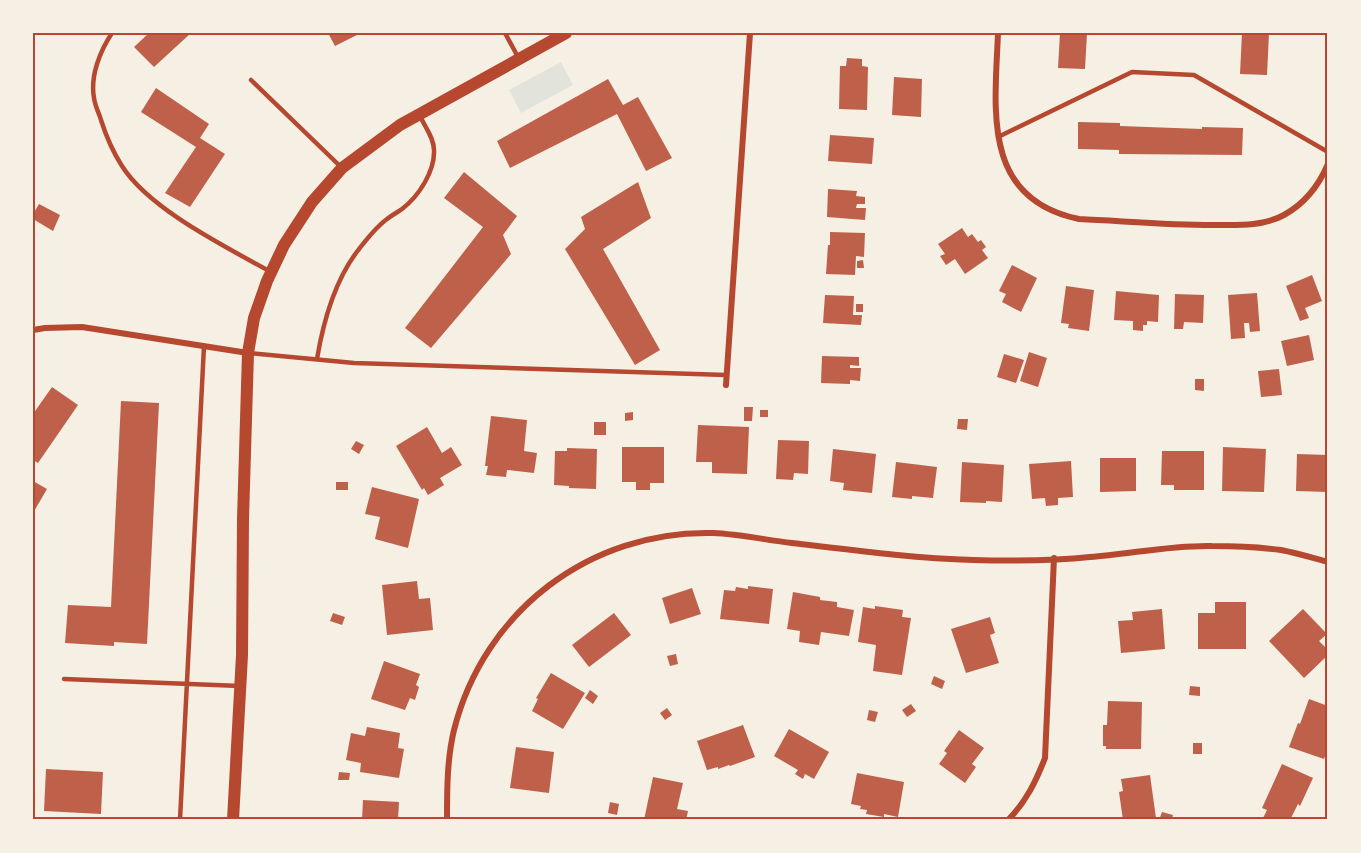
<svg xmlns="http://www.w3.org/2000/svg" width="1361" height="853" font-family="'Alegreya Sans',sans-serif">
<style>
.green{fill:#e2e4dc}
.building{fill:#bf614a}
.lines{fill:none;stroke-linecap:round;stroke-linejoin:round}
.service{stroke:#b5482f;stroke-width:4.5}
.minor{stroke:#b5482f;stroke-width:6}
.secondary{stroke:#b5482f;stroke-width:12}
.neatline{fill:none;stroke:#b5482f;stroke-width:2}
</style>
<rect width="100%" height="100%" fill="#f6efe4"/>
<path class="green" d="M561 62 573 85 521 113 509 90Z"/>
<path class="building" d="M149 33H191L154 67 134 47Z
M328 33H361L335 46Z
M1060 33H1087L1085 69 1058 68Z
M1242 33H1269L1267 75 1240 74Z
M847 58 862 59V66L868 67 867 110 839 109 840 66H846Z
M894 77 922 79 921 117 892 115Z
M608 79 623 105 638 97 672 158 646 171 617 114 510 168 497 141Z
M156 88 209 124 200 138 225 154 190 207 165 193 196 147 141 112Z
M1078 122 1120 123V126L1202 129V127L1243 128 1242 155 1119 154V150L1078 149Z
M830 135 874 138 872 164 828 161Z
M464 172 517 216 503 235 511 254 431 348 405 328 483 227 444 198Z
M638 182 651 218 603 249 660 350 635 365 565 249 585 229 581 217Z
M828 189 857 191 856 196 865 197V204H857L856 208H866L865 220 827 217Z
M39 204 60 215 53 231 33 219V214Z
M962 228 968 237 972 234 978 242 981 240 986 247 982 250 988 258 965 274 955 259 946 265 940 256 945 254 938 244Z
M830 232 865 233 864 257 856 256 855 275 826 274 828 245H830Z
M863 260 864 268H857V261Z
M1012 265 1037 278 1021 312 1002 302 1006 294 999 291Z
M1312 275 1322 301 1305 308 1309 318 1300 321 1286 286Z
M1066 286 1094 290 1089 331 1068 328 1069 324 1061 323Z
M1116 291 1159 295 1158 322 1147 321V325H1143V331L1133 330V321L1114 320Z
M1257 293 1260 331 1250 332 1249 323H1244L1245 338 1231 339 1228 295Z
M1175 294 1204 295 1203 323 1184 322 1183 329H1174Z
M825 295 854 296 853 315H862L861 325 823 323Z
M856 304H863V312H856Z
M1309 335 1314 360 1287 366 1281 341Z
M1029 352 1047 358 1038 387 1020 381Z
M1004 354 1024 360 1016 383 997 377Z
M822 356 859 357V366L850 365V368H861L860 381 850 380V384L821 383Z
M1279 369 1282 395 1261 397 1258 371Z
M1195 379H1204V391L1195 390Z
M52 387 78 405 38 463 33 460V414Z
M121 401 159 403 147 644 114 642V646L65 643 68 605 111 607Z
M744 407H753L752 421H744Z
M760 410H768V417H760Z
M633 412V420L625 421V413Z
M491 416 527 420 524 451 537 453 534 473 507 470 506 477 486 475 488 466H485Z
M958 419H968L967 430 957 429Z
M594 422H606V435H594Z
M698 425 749 427 747 474 712 473V462H696Z
M427 427 442 453 451 447 462 465 440 478 444 485 428 495 424 488 422 490 396 446Z
M778 440 809 441 808 474 794 473 793 480 776 479Z
M356 441 364 445 359 454 351 449Z
M622 447H664V483H650V490H636V482H622Z
M1223 447 1266 449 1264 492 1222 491Z
M567 448 597 449 596 489 569 488V486L554 485 555 451H567Z
M833 449 876 454 872 493 843 490 844 483 830 481Z
M1162 451H1204V490H1174V485H1161Z
M1297 454 1328 455V492L1296 491Z
M1100 458H1136V491L1100 492Z
M1071 461 1073 497 1058 498V505L1046 506 1045 498 1032 499 1029 464Z
M896 462 937 467 933 498 912 496V499L892 497Z
M962 462 1004 465 1002 502 986 501V503L960 502Z
M33 481 47 489 33 513Z
M336 482H348V490H336Z
M372 487 419 499 408 548 375 539 380 517 365 514Z
M417 581 419 599 430 598 433 630 387 635 382 585Z
M748 586 773 589 769 624 720 619 724 590 735 591 736 587 748 589Z
M692 588 701 614 670 624 662 598Z
M793 592 820 597V600L837 602V607L854 610 849 636 821 632 819 645 799 642 800 631 787 629Z
M1215 602H1246V649H1198V613H1215Z
M875 606 903 610 902 617 911 618 902 675 873 671 876 645 858 642 863 607 875 609Z
M1162 609 1165 649 1121 653 1118 621 1133 620 1132 612Z
M1303 609 1327 634 1319 641 1328 650V655L1304 678 1269 641Z
M333 613 345 617 342 625 330 621Z
M614 613 631 635 589 667 572 645Z
M990 617 995 633 990 635 999 663 966 673 951 629Z
M676 654 678 664 670 666 667 656Z
M384 661 420 674 416 685 419 687 415 700 410 698 405 710 371 699Z
M551 673 585 693 563 729 532 711 538 699 536 698Z
M934 676 945 681 942 689 931 684Z
M1190 686 1200 687V696L1189 695Z
M590 690 598 696 593 704 585 698Z
M1309 699 1328 706V749L1324 759 1289 747 1298 723 1300 724Z
M1108 701 1142 702 1141 749H1106V746H1103V725H1107Z
M911 704 916 711 907 717 902 710Z
M667 708 672 715 665 720 660 713Z
M869 710 878 712 875 722 867 720Z
M743 725 755 757 730 766 729 765 718 769V767L707 770 697 741Z
M367 727 400 733 398 748 404 749 399 778 360 772 361 763 346 760 351 733 365 736Z
M789 729 829 752 814 779 805 774 803 779 795 774 798 770 774 756Z
M959 730 984 748 972 764 976 767 965 783 939 764 947 753 944 751Z
M1193 743H1202V754H1193Z
M516 747 554 752 549 793 510 788Z
M1282 764 1313 778 1300 806 1298 804 1290 820H1262L1267 810 1262 808Z
M46 769 103 772 101 814 44 811Z
M339 772 350 773 349 780H338Z
M857 773 904 782 898 817 884 814V817L866 814 867 810 860 809 861 806 851 804Z
M1150 775 1156 818 1123 820 1119 792 1123 791 1121 779Z
M653 777 683 783 677 809 688 811 686 820H644Z
M363 800 399 802 398 820H362Z
M610 802 619 804 617 815 608 813Z
M1162 812 1173 815 1172 820H1159Z
M508 817 532 818V820H507Z"/>
<g class="lines">
<path class="service" d="M112 33C100 51 90 76 94 98 95 106 99 113 101 120 106 136 113 152 122 166 149 209 226 247 271 272
M505 33 518 57
M251 80 342 168
M998 137 1132 72 1194 75 1328 152
M248 353 354 363 726 375
M317 359C323 323 334 283 356 253 365 241 375 228 387 219 392 215 398 212 402 209 419 196 435 171 434 150 434 138 425 127 420 116
M64 679 240 686
M180 820 204 346"/>
<path class="minor" d="M998 33C995 109 981 199 1079 219 1123 221 1168 225 1212 225 1236 225 1262 227 1284 215 1304 204 1319 185 1328 164
M33 330 45 328 82 327 248 353
M726 385 750 33
M447 820C447 790 447 759 454 730 484 611 590 530 713 533 739 534 766 540 792 543 852 550 912 558 973 560 1010 561 1053 561 1090 557 1130 554 1171 545 1212 546 1235 546 1259 547 1281 550 1297 553 1313 558 1328 562
M1008 820C1026 802 1036 781 1045 758L1054 558"/>
<path class="secondary" d="M233 820 242 655 243 519 248 353 254 318 267 281 284 245 312 202 342 168 400 125 566 33"/>
</g>
<rect width="1361" height="853" fill="none" stroke="#f6efe4" stroke-width="69"/>
<rect x="34" y="34" width="1292" height="784" class="neatline"/>
</svg>
